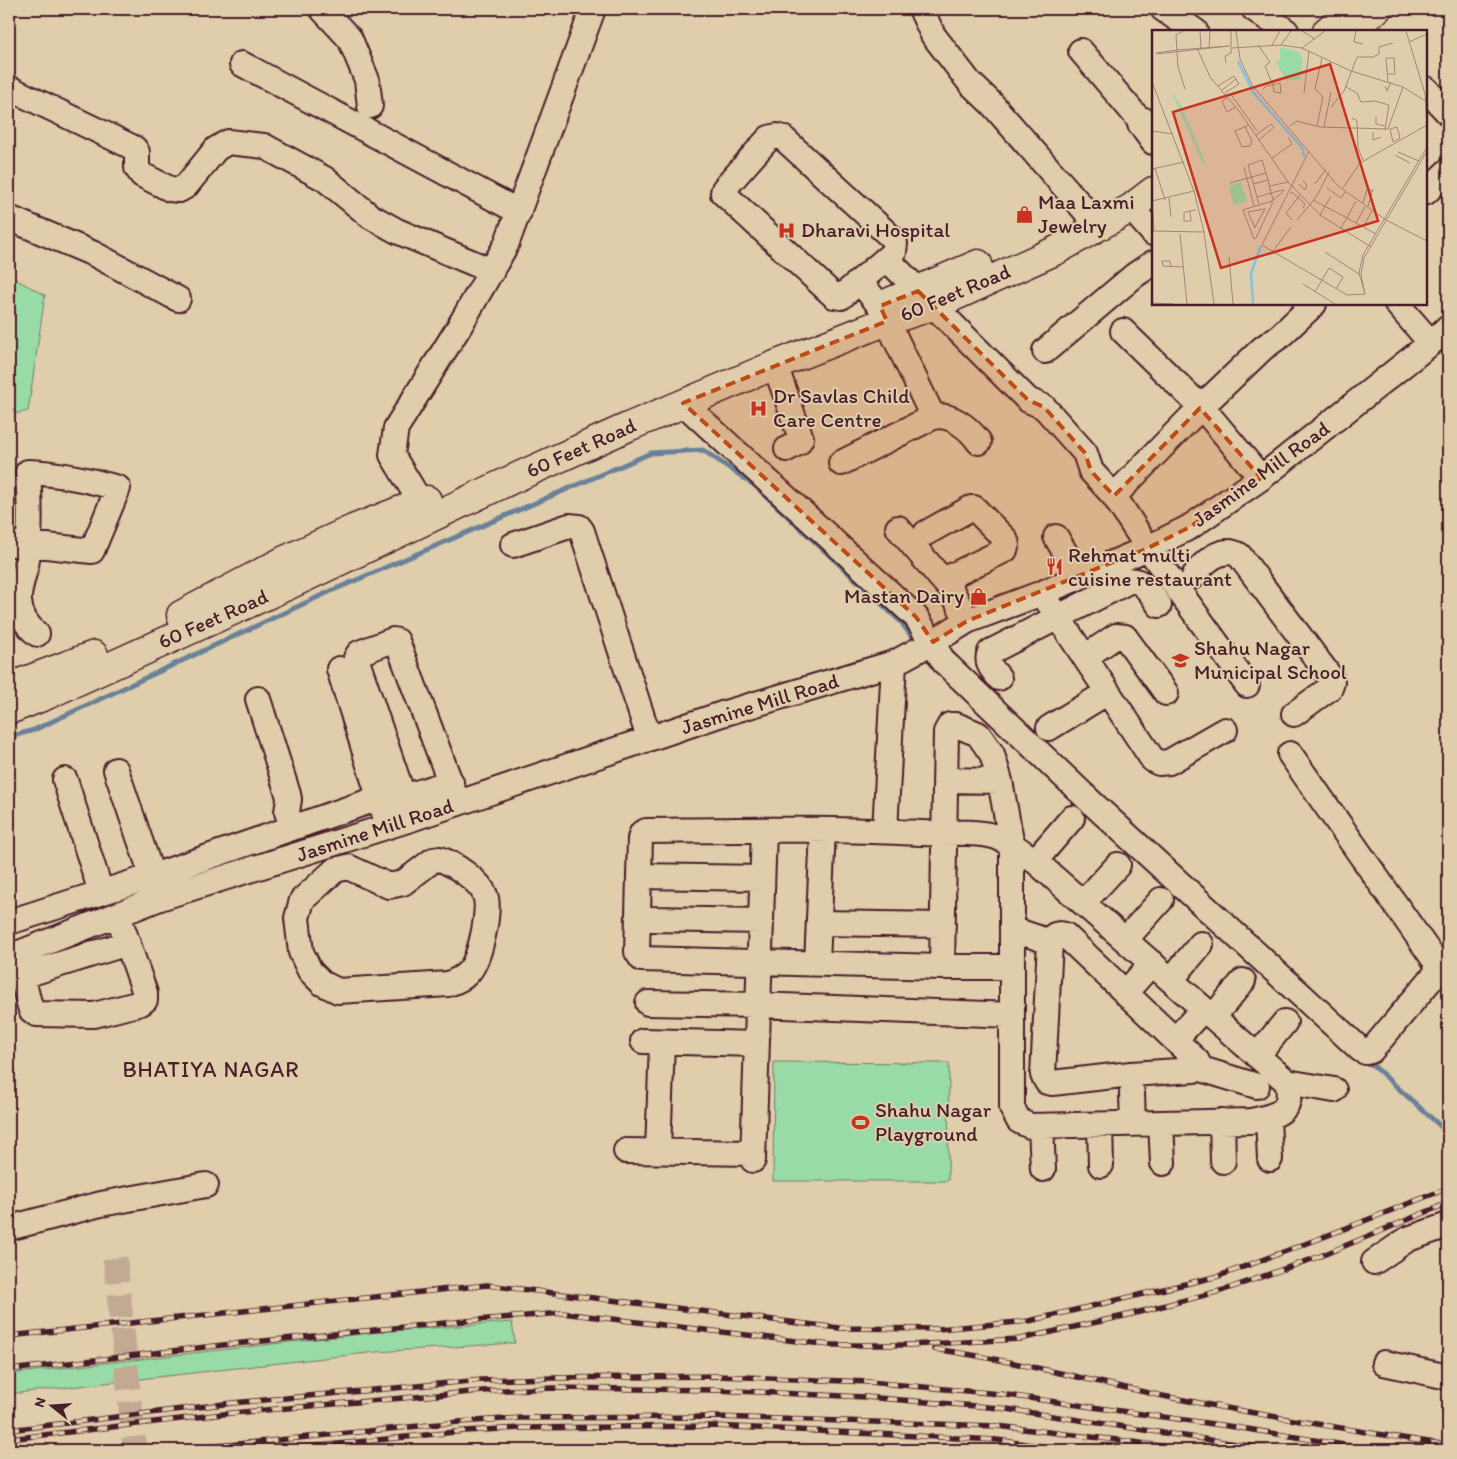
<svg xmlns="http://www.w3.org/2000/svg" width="1457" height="1459" font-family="Itim,sans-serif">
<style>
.green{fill:#98dba6;stroke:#717d68}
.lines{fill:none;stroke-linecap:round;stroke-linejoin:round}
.stream{stroke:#6a8298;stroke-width:5}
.minor-tunnel{stroke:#c1aa91;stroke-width:24;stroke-dasharray:24 12;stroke-linecap:butt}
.minor-casing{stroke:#4a1f2b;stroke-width:28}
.major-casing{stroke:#4a1f2b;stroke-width:31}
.minor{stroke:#dfcdab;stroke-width:24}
.major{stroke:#dfcdab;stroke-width:28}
.rail-casing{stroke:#4a1f2b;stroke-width:5.5}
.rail{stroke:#dfcdab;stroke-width:4;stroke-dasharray:11;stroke-linecap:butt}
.marked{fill:#c04a14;fill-opacity:0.2;stroke:#c04a14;stroke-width:4;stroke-dasharray:10 6;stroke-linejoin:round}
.labels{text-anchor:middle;stroke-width:4;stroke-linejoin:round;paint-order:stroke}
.poi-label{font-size:21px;fill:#4a1f2b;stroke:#dfcdab;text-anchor:start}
.street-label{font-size:21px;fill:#4a1f2b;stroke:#dfcdab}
.neighbourhood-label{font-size:22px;letter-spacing:1px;fill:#4a1f2b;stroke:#dfcdab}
.inset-river{fill:none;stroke:#80c4e1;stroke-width:2.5}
.inset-road{fill:none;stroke:#a38778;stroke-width:1}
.view{fill:#c8321e;fill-opacity:0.15;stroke:#c8321e;stroke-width:2.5}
.inset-edge{fill:none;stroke:#4a1f2b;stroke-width:2.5}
</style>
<rect width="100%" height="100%" fill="#dfcdab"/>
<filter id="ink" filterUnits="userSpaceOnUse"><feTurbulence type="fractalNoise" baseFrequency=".02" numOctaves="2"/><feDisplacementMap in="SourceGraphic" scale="10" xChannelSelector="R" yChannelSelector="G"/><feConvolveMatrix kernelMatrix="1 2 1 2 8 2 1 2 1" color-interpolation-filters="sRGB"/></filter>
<g filter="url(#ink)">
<path class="green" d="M9 276 45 295 28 411 9 415Z
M774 1062 949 1063 948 1181H773Z
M512 1322 515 1343 376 1352 9 1394V1374L378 1332Z"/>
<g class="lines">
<path class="stream" d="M9 737 34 730 331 591 651 453 703 450 754 485 901 622 917 644
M1367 1060 1448 1133"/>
<path class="minor-tunnel" d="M115 1258 135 1450"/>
<defs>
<path id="minor" d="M322 9 350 39 367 80 370 106
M921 9 933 35 970 83 992 104 1089 215
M1163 9 1195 31
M1254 9 1286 31
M1081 51 1138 118
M242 64 519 212
M9 88 134 148 137 152V168L142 175 170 189 179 190 186 186 216 149 228 142 264 146 325 179 370 216 397 231 492 271
M1426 89 1448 113
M1153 132 1144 120 1138 118 1140 124 1153 142
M777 136 783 138 891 237 895 243 894 252 841 297 834 296 723 193 724 189 769 138Z
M1426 192 1448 171
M1131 208 1153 233
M9 218 94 254 178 299
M887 259 1028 400 1044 407 1085 453 1091 471 1114 496 1148 548 1247 685
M860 282 880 306 933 417C951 413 969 428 979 442
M1397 304 1431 343
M1123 331 1206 412 1261 478
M1045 351 1135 275 1153 263
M775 365 801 438 798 443 787 449
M683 403 916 617 944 662 1092 803 1361 1050 1366 1052 1371 1051 1448 959
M841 463 933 417
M1114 496 1200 408 1263 348 1280 336 1314 304
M421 503 392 455 396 428 459 327 506 245 593 9
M898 528 952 591 967 621
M926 533 971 508H974L1005 539 1007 544 1005 550 943 580
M1056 537 1079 576
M9 544H29L92 551 118 488C89 480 58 473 28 472 30 501 31 531 27 560 25 573 18 588 19 602 21 616 26 625 37 634
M513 545 569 526 579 527 582 531 649 738
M1194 576C1203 563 1221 545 1239 555L1331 678 1332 682 1330 688 1294 714
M1042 593 1153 760 1159 763 1169 762 1225 730
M1085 657 1116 636 1125 637 1166 693
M339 669 384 813
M999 678C993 670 985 663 990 652L1129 581C1143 578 1152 595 1159 605
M258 699 288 794 289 799 287 812 292 828
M1049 728 1108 692
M1290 754 1440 968
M116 770 157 890
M65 780 101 892
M945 780 1000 781
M404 797 451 782
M411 819 356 658 359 653 393 640 397 641 458 803
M885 831 894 663
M440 859C454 864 480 881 485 895 491 909 480 958 470 970 464 978 457 981 448 984L338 991 322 983 310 971 301 952 297 918 302 900 335 870 348 867 389 886 403 883 433 860Z
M1035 861 1072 818
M639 876 762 878
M1083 903 1118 865
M651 919 761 921
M9 922 153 876 379 798
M819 923 943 925
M1012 929 1050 942
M1060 934 1065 935 1197 1061 1199 1065 1198 1068 1194 1070 1131 1074 1052 1083 1047 1082 1043 1075 1050 942 1055 935Z
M1125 940 1161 900
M16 955 31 1010 36 1014 94 1015 141 1003 145 1000V993L118 915
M9 957 160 898 411 819 722 714 894 663 933 642 967 621 1042 593 1148 548 1190 527 1261 478 1431 343 1448 327
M817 963 823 830
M942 967 946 732 950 725H956L978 734 992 754 1000 781 1012 846V1108L1019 1121 1030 1126 1251 1121C1276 1116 1295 1112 1287 1082L1035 861C1022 852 1008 840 993 836 971 830 943 834 921 833 829 828 738 830 646 831L642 833 640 839 637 952 642 959 942 967H1011
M22 976 128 943
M1171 980 1201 944
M1125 993 1152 963
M648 1003 758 1005 1012 1015
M1213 1017 1243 981
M1175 1040 1203 1009
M643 1041 757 1044
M1257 1056 1285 1022
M1198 1068 1257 1086
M1287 1082 1334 1090
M1132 1093 1133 1124
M1268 1118 1270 1159
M1222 1121 1223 1161
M1161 1123 1163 1163
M1100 1125 1101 1165
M1041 1126 1043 1169
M626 1151 753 1153
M658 1151 662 1042
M753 1160 764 830
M9 1228 101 1204 206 1185
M1374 1262 1408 1239 1448 1225
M1384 1363 1448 1377"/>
<path id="major" d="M1327 31 1352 9
M1351 31 1377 9
M887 303 978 264
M181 615 285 560 353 529 427 500
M9 687 94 655
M9 710 47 695 289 585 517 477 628 427 775 365 887 321 933 306 1057 250 1131 208 1153 191"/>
</defs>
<use href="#minor" class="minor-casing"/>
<use href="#major" class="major-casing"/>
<use href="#minor" class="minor"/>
<use href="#major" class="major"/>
<defs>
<path id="rail" d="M9 1336 487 1285 839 1328 938 1329 1029 1321 1219 1276 1321 1238 1448 1188
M934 1349C1013 1360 1090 1381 1168 1397 1261 1415 1355 1431 1448 1445
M9 1370 223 1345 465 1321 562 1313 830 1345H909L1020 1339 1124 1316 1224 1290 1318 1257 1448 1203
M9 1430 232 1403 482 1380 553 1378 717 1376 869 1382 1000 1394 1235 1427 1375 1450
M9 1439 232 1413 483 1391 554 1388 715 1390 865 1397 1000 1408 1276 1450
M178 1450 459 1422 521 1418 715 1417 997 1426 1126 1441 1187 1450
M279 1450 465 1431 522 1428 715 1426 997 1440 1068 1450"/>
</defs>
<use href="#rail" class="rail-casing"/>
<use href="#rail" class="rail"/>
</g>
</g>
<path class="marked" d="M918 291 1028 400 1044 407 1085 453 1091 471 1114 496 1200 408 1261 478 1190 527 1148 548 967 621 933 642 916 617 683 403 887 321 880 306Z"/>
<defs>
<symbol id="shop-bare" viewBox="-9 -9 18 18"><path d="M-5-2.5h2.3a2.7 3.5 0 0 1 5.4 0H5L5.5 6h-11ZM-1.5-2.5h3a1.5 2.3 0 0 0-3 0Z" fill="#c8321e" stroke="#dfcdab" stroke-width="2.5" paint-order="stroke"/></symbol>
<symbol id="hospital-bare" viewBox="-9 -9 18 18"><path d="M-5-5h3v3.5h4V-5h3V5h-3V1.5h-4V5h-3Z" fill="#c8321e" stroke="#dfcdab" stroke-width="2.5" paint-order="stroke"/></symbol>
<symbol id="restaurant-bare" viewBox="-9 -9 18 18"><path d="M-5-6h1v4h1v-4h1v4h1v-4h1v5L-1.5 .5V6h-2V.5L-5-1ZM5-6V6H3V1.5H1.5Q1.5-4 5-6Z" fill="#c8321e" stroke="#dfcdab" stroke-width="2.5" paint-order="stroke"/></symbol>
<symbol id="school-bare" viewBox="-9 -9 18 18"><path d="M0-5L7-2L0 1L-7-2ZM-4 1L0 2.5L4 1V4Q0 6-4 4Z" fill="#c8321e" stroke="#dfcdab" stroke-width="2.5" paint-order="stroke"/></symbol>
<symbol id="stadium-bare" viewBox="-9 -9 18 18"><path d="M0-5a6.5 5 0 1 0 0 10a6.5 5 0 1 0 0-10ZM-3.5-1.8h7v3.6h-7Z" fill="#c8321e" stroke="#dfcdab" stroke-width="2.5" paint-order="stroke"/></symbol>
</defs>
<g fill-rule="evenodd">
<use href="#shop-bare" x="1012" y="202" width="25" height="25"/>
<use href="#hospital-bare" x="774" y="218" width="25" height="25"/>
<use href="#hospital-bare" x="746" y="396" width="25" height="25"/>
<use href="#restaurant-bare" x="1042" y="554" width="25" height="25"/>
<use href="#shop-bare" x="966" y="584" width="25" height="25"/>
<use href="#school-bare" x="1168" y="648" width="25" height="25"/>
<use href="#stadium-bare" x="848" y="1110" width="25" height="25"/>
</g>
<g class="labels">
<g class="poi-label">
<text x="1038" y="209">Maa Laxmi<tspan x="1038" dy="24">Jewelry</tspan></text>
<text x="801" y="237">Dharavi Hospital</text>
<text x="773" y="403">Dr Savlas Child<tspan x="773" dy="24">Care Centre</tspan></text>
<text x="1068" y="562">Rehmat multi<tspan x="1068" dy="24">cuisine restaurant</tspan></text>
<text x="964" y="603" text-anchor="end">Mastan Dairy</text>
<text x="1194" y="655">Shahu Nagar<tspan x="1194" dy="24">Municipal School</tspan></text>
<text x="875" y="1117">Shahu Nagar<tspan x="875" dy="24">Playground</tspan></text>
</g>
<g class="street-label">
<text transform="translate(955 293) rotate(-23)" y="7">60 Feet Road</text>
<text transform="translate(581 448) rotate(-24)" y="7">60 Feet Road</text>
<text transform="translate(1261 474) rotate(-36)" y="7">Jasmine Mill Road</text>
<text transform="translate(213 619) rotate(-24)" y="7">60 Feet Road</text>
<text transform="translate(760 704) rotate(-17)" y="7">Jasmine Mill Road</text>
<text transform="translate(375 830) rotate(-18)" y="7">Jasmine Mill Road</text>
</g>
<g class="neighbourhood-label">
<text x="211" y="1077">BHATIYA NAGAR</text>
</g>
</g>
<g transform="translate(1152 30)">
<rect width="275" height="275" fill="#dfcdab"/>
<path d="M128 17 147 22 151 31 148 49 135 51 124 32 128 30ZM19 61 29 75 53 132 51 134ZM89 152 95 171 82 175 77 156Z" fill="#98dba6"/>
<path class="inset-river" d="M86 31 101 62 151 119 152 127M101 274 99 243 109 216"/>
<path class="inset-road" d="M31 1 24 5 26 37 33 59M48 1 49 19M84 1 88 29 100 55 186 156 234 190 275 211M150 1 163 9M204 1 202 12 211 14M254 1 273 64 275 96M257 12 275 4M106 15 118 32 113 36 119 51 121 55 122 62 129 63 128 53 121 55 114 56 111 59M120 15 128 1M129 15 139 1M77 16 5 24 4 23 25 20ZM45 18 58 47 87 81 136 152 168 185 219 217M57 18 58 1M80 18 129 15 150 18 173 1M150 18 199 41 251 57 275 72M74 33 73 26 79 23V1M236 44H243L242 28H234L236 52M0 52 42 161 52 202 62 274M66 56 82 46 87 54 73 63M233 56 235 61 239 52M194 57 205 63 209 72 223 71 237 75 233 100M70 60 84 49M78 63 105 101M152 63 157 21M76 67 70 71 75 82 84 77M179 77 192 61 205 27H221L227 24V17L241 13M224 87V94L233 96M200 88 205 91 206 118 211 130M138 96 145 91 168 97 236 99 251 57M165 96 171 67 163 59 170 28M93 97 100 111 98 116 90 117 83 101 97 95M172 97 179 62M238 99 241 112 248 108 245 97 238 99M0 101 21 104M221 102V110L229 107M104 105 119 94 122 97 107 110M275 117 211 225 207 243 213 264 209 245 212 228 275 121M157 121 110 215 195 265 213 264M246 122 267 131M243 125 258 133M120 128 140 114 136 107M92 137 102 176M3 138 13 170M0 139 32 132M78 153 114 143M101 154 116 150M147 154 153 160 155 155 151 151M163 154 174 139M118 156 136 152M175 158 189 168 193 162M191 158 208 133 275 95M138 164 140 162 153 174 151 178M105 167 119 163 130 160 132 161 120 171 91 180 102 209 104 208 120 174V171L121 169 119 163 116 150 110 130 96 135 105 167 107 174M17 168 19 187M161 170 195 188 204 171M0 171 42 161M0 171 2 201M211 173 215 159 221 161M216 176 221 159M113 179 103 197V198L96 182ZM38 181 39 191H32V183L33 182 44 180M168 185 179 166M140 190 134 183 148 165M145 190 165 166 177 142M204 193 213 177M211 197 220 181M188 199 195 188 224 204M0 201 52 202M28 204 35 274M121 221 139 197M173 222 207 244M77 227 81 274M19 236 18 231H10L11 236 31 237M151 254 183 274M163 262 177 238 191 247 184 259M0 273 22 274"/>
<path class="view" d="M178 34 226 191 69 238 21 82Z"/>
<rect width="275" height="275" class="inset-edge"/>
</g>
<rect width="1457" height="1459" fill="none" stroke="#dfcdab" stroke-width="30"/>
<rect x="15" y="15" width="1427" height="1429" fill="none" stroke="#4a1f2b" stroke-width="2" filter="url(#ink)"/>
<g transform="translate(52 1406) rotate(287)" stroke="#dfcdab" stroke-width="4" paint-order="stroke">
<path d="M0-4L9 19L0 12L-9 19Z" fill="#4a1f2b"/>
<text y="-8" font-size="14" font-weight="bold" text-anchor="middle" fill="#4a1f2b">N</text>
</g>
</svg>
